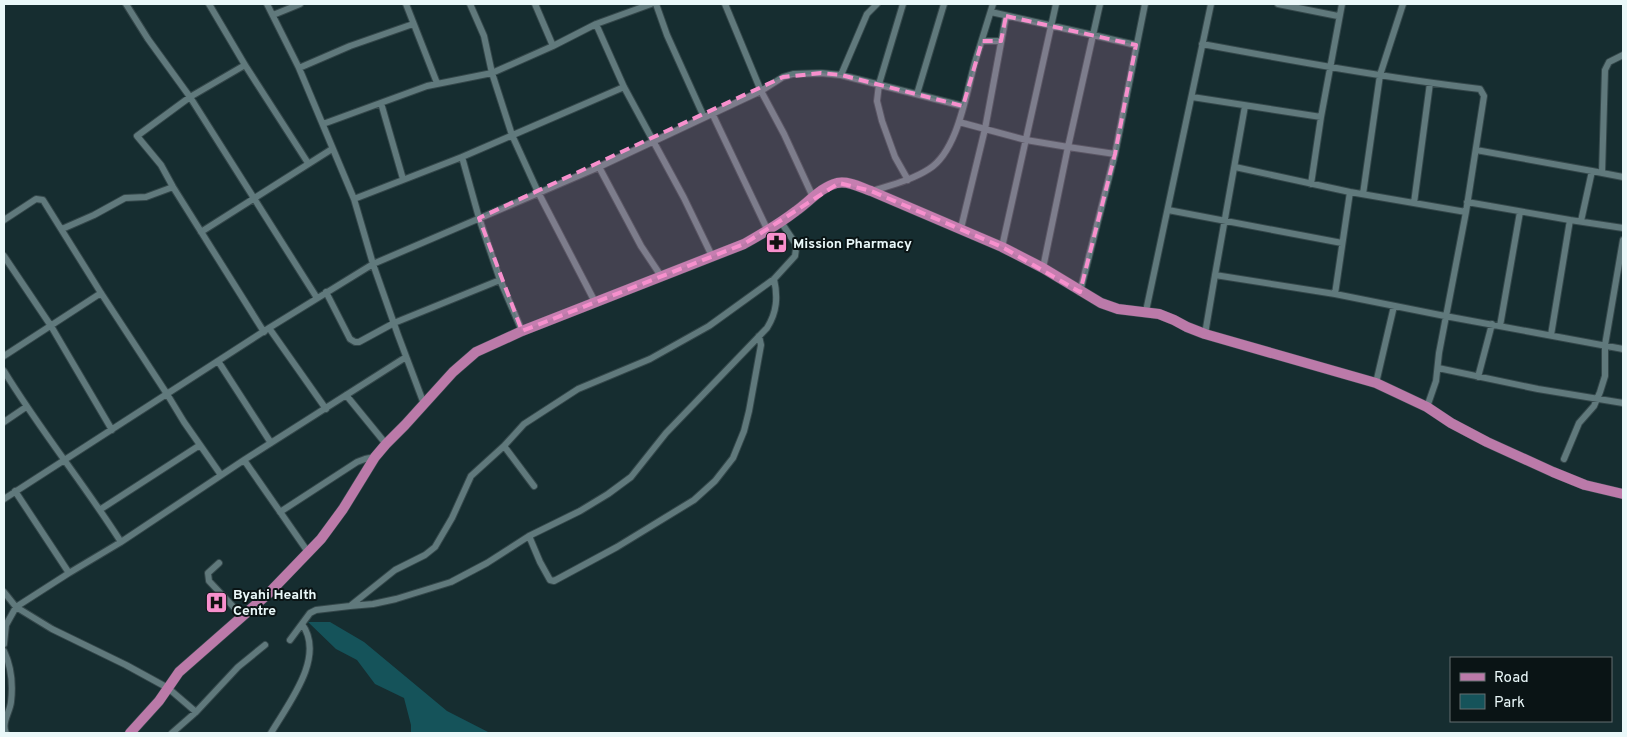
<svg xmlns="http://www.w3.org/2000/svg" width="1627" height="737" font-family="Overpass,sans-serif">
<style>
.green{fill:#15535a}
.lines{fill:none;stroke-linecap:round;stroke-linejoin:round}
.street-casing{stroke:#34474a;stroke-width:8}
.primary-casing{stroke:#34474a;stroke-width:11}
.street{stroke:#60797c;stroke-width:6}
.primary{stroke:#bb7aa9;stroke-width:10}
.marked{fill:#f790cd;fill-opacity:0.2;stroke:#f790cd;stroke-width:4;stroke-dasharray:10 6;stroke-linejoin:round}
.labels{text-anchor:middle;stroke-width:4;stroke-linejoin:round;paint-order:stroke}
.poi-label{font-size:14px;font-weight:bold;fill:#eaf8f9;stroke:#0a1415;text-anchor:start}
</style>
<rect width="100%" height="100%" fill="#162d30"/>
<path class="green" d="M308 622H330L364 642 447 711 490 733H411V725L404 698 375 684 357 660 336 649Z"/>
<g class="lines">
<defs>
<path id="street" d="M126 4 148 39 190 97 317 298
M209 4 245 65 308 163
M267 4 299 68 354 199 373 264 398 335 424 404
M406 4 437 83
M470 4 484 36 492 73 512 135 538 192 595 302
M535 4 553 46
M656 4 667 35 704 117
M903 4 879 84 877 101 882 121 895 157 908 180
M1100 4 1093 35 1136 45
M1278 4 1338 16
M273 15 300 4
M596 24 624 87 684 198 712 256
M982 41H1001
M1202 44C1294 61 1387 78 1480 89L1484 96 1466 212 1439 353 1436 381 1427 407
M245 65 190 97 137 136 161 165 173 187 264 332
M299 68 350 46 413 24
M841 75 867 14 877 4
M917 94 944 4
M1192 97 1321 117
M381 103 403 179
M712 113 768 231
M959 122 1026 140 1068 147 1093 35 991 12
M323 124 427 86 492 73 553 46 596 24 651 4
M1476 150 1592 171 1581 221
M599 167 641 246 661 276
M1235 167 1350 192 1466 212
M1592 171 1623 177
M1602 173 1605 70 1609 62 1623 55
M1311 184 1321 117 1342 4
M872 191C891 185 912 180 929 169 958 151 966 93 975 62 981 43 987 23 993 4
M1363 194 1380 75 1403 4
M813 197 784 134 761 91 783 77 793 74 821 73 841 75 963 106
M354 199 462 157 624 87
M1467 202 1570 220
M1414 203 1430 83
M1168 210 1342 243
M4 220 36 199 43 200 101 293 167 394 184 422 221 475
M961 228 985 129 1006 16
M62 229 94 215 125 198 146 197 173 187
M201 232 332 149
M1002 247 1056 4
M4 256 51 326 112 430
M1043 268 1068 147 1115 154
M1215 275 1245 106
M500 280 522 331
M326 292 350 339 355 342H359L394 323 500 280 479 218 462 157
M1080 292 1115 154 1145 4
M1335 294 1350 192
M1146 311 1211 4
M1500 326 1520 212
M269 328 326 409
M1205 334 1215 275 1335 294 1445 316 1623 349
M1551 335 1570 220 1623 228
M4 356 101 293
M218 361 271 443
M1438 368 1538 389 1623 403
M4 371C40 430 84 484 121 542
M1478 377 1492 324
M1376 383 1394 306
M346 395 386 444
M4 422 26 407
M504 446 534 486
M1564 459 1579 423 1594 406 1600 392 1605 376V345L1623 240
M244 460 308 552
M15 491 69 573
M4 499 269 328 373 264 599 167 761 91 725 4
M101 509 200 445
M280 512 357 462 365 459 375 457
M529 536 540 562 550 580 554 581 617 547 694 500 715 481 733 458 744 431 749 411 761 345 759 336
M219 563 208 573 209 581 243 617
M4 592 16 607 52 629 126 665 168 688 196 712
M350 606 373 604 396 599 451 582 487 563 529 536 580 511 608 494 631 477 666 433 767 328C777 312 778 297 774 279
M290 640 310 613 316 610 350 606 395 570 425 555 435 547 452 518 471 476 504 446 524 424 578 389 650 359 709 326 774 279 795 256 796 249 795 243 781 222
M4 644 6 625 16 607 69 573 121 542 244 460 406 357
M4 651C11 666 13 685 11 702 10 712 1 723 6 733
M172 733 196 712 238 667 265 645
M271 733C288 704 326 657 302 624"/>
<path id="primary" d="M130 733 159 701 179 672 269 593 321 539 343 509 375 457 386 444 405 425 453 372 476 352 522 331 744 244C762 234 779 224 796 211 809 202 821 187 837 183 849 181 860 187 871 191L1002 247 1043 268 1101 303 1118 309 1159 314 1174 320 1187 327 1205 334 1376 383 1427 407 1451 423 1487 442 1553 472 1585 485 1623 494"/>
</defs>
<use href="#street" class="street-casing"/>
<use href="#primary" class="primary-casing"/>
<use href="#street" class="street"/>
<use href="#primary" class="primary"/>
</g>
<path class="marked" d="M1006 16 1136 45 1115 154 1080 292 1002 247 871 191 839 183 744 244 522 331 479 218 783 77 821 73 841 75 963 106 982 41H1001Z"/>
<defs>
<symbol id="pharmacy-square" viewBox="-11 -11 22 22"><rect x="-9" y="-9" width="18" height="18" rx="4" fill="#f790cd" stroke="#0a1415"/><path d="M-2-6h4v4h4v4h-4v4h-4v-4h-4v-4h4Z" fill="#111"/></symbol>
<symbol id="hospital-square" viewBox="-11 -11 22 22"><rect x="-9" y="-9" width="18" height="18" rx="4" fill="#f790cd" stroke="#0a1415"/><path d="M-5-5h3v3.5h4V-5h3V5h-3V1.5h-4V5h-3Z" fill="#111"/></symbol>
</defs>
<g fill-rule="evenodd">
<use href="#pharmacy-square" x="764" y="230" width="25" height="25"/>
<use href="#hospital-square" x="204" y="590" width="25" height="25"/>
</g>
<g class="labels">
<g class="poi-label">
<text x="793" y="248">Mission Pharmacy</text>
<text x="233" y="599">Byahi Health<tspan x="233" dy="16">Centre</tspan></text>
</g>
</g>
<rect width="1627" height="737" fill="none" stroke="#eaf8f9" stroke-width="10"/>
<rect x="1450" y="657" width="162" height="65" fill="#0a1415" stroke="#646f70"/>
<rect x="1460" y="673" width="25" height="8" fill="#bb7aa9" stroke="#646f70"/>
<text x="1494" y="682" font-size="15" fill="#eaf8f9">Road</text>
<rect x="1460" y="694" width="25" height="15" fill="#15535a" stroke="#646f70"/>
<text x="1494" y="707" font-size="15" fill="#eaf8f9">Park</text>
</svg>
